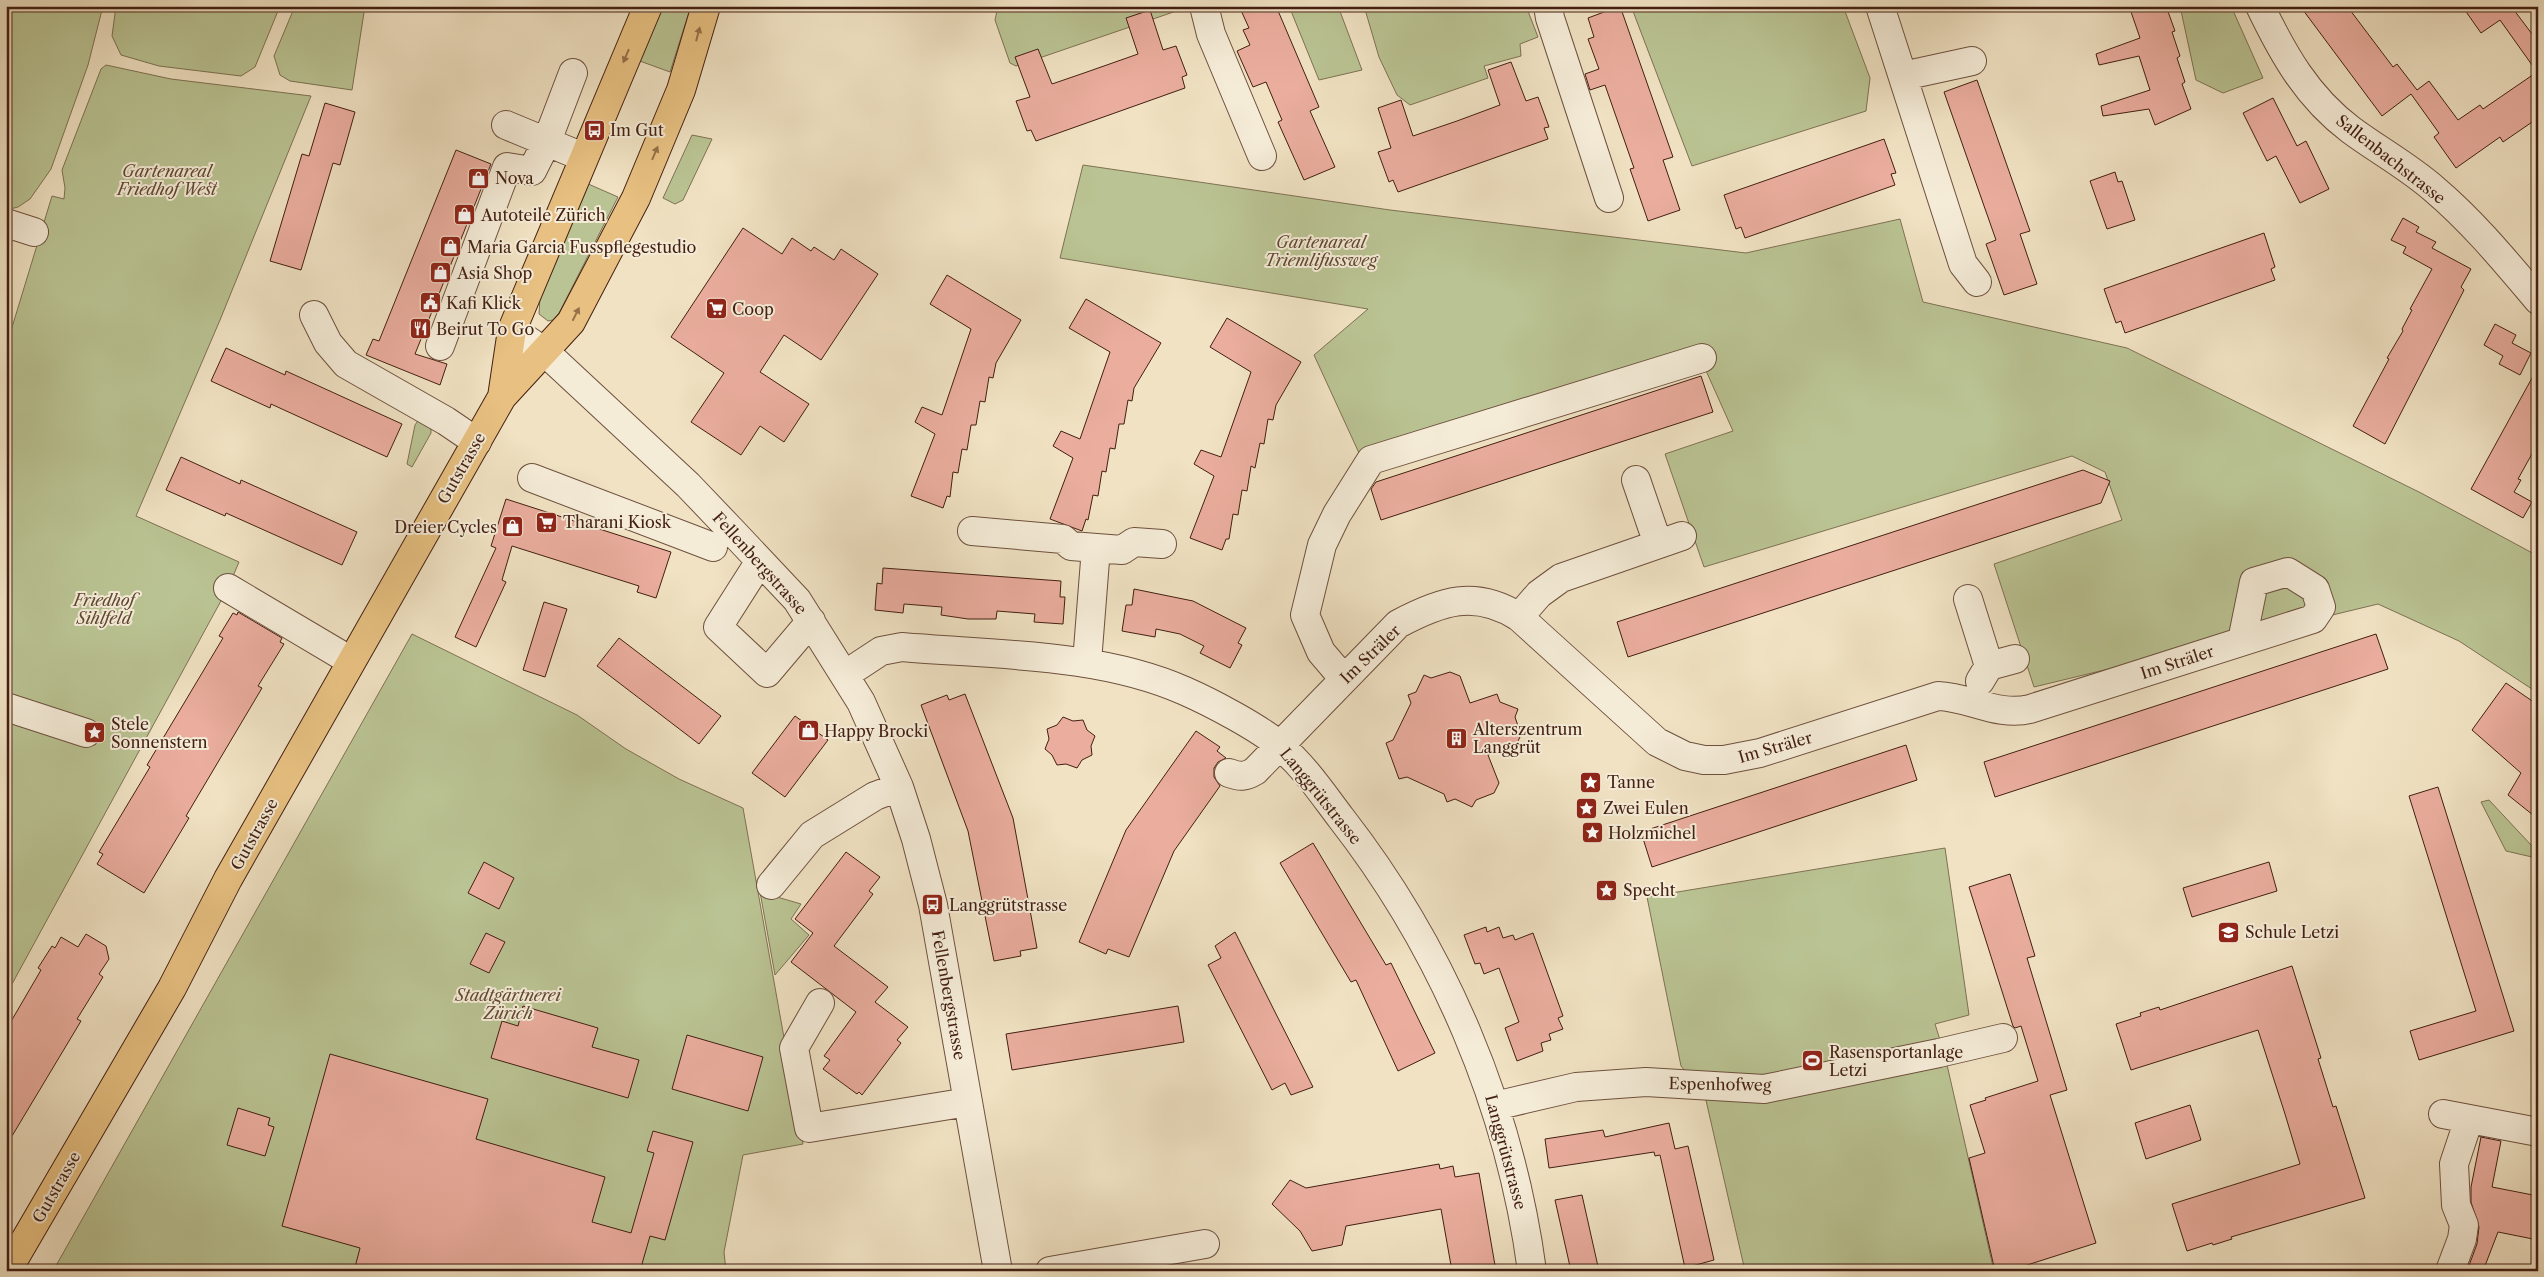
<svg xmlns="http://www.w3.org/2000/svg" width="2544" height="1277" font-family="'Libre Caslon Text',serif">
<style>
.green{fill:#bac393;stroke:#7e7152}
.building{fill:#eaad9e;stroke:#431f12}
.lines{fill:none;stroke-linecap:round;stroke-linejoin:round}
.minor-casing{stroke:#6e503e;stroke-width:30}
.major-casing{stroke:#431f12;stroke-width:30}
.minor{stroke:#f5ecd8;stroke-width:28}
.major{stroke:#e8c182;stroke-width:28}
.oneway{fill:#96704a}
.labels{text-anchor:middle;stroke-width:4;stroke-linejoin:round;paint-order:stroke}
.poi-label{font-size:16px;fill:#431f12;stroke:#f5ecd8;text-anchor:start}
.street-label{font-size:16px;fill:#431f12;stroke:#f5ecd8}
.park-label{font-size:16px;font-style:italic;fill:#614832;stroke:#f5ecd8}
</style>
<rect width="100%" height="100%" fill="#f0e2c3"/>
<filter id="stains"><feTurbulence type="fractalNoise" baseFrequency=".004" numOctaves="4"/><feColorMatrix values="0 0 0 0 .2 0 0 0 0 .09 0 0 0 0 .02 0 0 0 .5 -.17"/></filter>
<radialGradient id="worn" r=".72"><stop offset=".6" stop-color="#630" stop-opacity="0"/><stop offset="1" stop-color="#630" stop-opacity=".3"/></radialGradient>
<path class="green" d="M6 6H103L88 65 51 169 30 199 18 207 6 210Z
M116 6H280L255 67 241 76 159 66 121 55 112 36Z
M295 6H365L352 90 290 81 280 75 274 56Z
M660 6H691L670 72 637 60Z
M998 6H1018L1019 12 1032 6H1191L1016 66 1010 63 995 20Z
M1289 6H1338L1362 70 1319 80Z
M1364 6H1526L1538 37 1520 44 1521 56 1484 66 1488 78 1410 105 1397 95 1379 57Z
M1631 6H1843L1870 78 1866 111 1692 166Z
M2180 6H2231L2263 78 2223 93 2196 80Z
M106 65 171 79 311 96 220 320 136 516 239 562 228 588 6 995V347L52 196 64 199 65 188 62 170 101 69Z
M692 135 712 139 683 200 675 204 663 198Z
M1083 165 1390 210 1746 253 1900 219 1923 302 2127 348 2421 493 2538 556V693L2459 641 2378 604 2034 687 1994 564 2122 520 2105 472 2072 456 1704 567 1665 454 1733 431 1699 355 1359 453 1314 355 1368 309 1060 258Z
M586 183 618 197 559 313 553 320 548 321 539 314 540 296Z
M421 416 431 425V433L412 467 407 464 415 425Z
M412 634 577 715 626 749 679 779 743 808 803 1144 743 1155 724 1252 726 1271H53Z
M2489 800 2532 846V857L2506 851 2481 802Z
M1945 848 1969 1015 1935 1024 1945 1056 1994 1271H1745L1705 1096 1681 1066 1647 897Z
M760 892 801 904 791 919 809 935 775 975Z"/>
<path class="building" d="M1239 6H1276L1319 107 1310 111 1335 167 1304 180 1278 122 1282 120 1266 82 1253 87 1237 51 1250 45 1243 30 1249 28Z
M1620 6 1673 157 1663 160 1680 210 1648 221 1630 169 1634 168 1605 85 1590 90 1585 74 1599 69 1588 39 1594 37 1588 18Z
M2129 6H2166L2175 31 2172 32 2180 56 2177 58 2185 82 2182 84 2191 109 2155 125 2149 109 2103 116 2101 106 2150 90 2139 56 2099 65 2096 54 2140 38Z
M2300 6H2347L2393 67 2397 64 2417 90 2429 81 2458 120 2480 105 2483 109 2537 72 2500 20 2481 33 2462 6H2520L2514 10 2538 42V118L2503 142 2500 137 2456 168 2434 137 2439 133 2411 94 2382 116Z
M1150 10 1163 50 1176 46 1187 75 1182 77 1185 88 1036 141 1031 130 1027 131 1016 101 1030 97 1015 57 1038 49 1052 84 1084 73 1138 54 1126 18Z
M1511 62 1526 101 1538 97 1549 127 1544 128 1548 139 1398 192 1393 180 1389 182 1378 152 1391 148 1378 108 1401 100 1413 136 1457 121 1500 105 1488 70Z
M1977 80 2030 231 2020 234 2037 284 2004 295 1986 244 1996 240 1944 92Z
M2273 98 2297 146 2306 141 2329 189 2300 203 2276 156 2267 161 2243 113Z
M325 103 355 112 340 165 333 163 301 270 270 261 302 154 309 156Z
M1884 139 1896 173 1891 174 1895 185 1745 238 1741 227 1736 229 1724 195Z
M456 150 491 164 415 354 447 364 440 385 366 355 373 339 379 341Z
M2115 172 2118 182 2122 181 2135 220 2107 229 2090 181Z
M2403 218 2419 227 2416 232 2436 242 2432 248 2471 269 2461 287 2464 290 2385 444 2353 426 2389 359 2387 358 2403 331 2402 329 2412 310 2410 309 2432 269 2403 253 2406 247 2391 240Z
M743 228 782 254 792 238 811 251 814 247 834 260 841 249 878 274 821 360 784 335 760 372 809 404 784 442 760 426 741 455 691 422 724 373 671 337Z
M2264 233 2275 267 2271 269 2275 280 2125 333 2121 321 2116 323 2104 289Z
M947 275 1021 320 996 363 993 378 989 377 985 402 980 401 976 425H971L967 450 962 449 958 473 953 472 950 497 947 496 943 508 911 496 935 434 915 422 922 407 942 415 971 329 930 304Z
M1086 299 1161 343 1134 388 1132 401 1128 400 1124 424H1119L1115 449 1110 448 1106 472 1102 471 1098 496 1093 495 1088 520 1086 519 1082 531 1050 519 1073 458 1053 446 1061 431 1080 439 1110 352 1069 328Z
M1227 318 1301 362 1276 405 1273 420 1268 419 1264 444 1260 443 1255 468 1251 466 1247 491 1242 490 1238 515 1233 514 1229 539H1226L1222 550 1190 538 1214 476 1194 464 1201 450 1221 457 1251 372 1210 347Z
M2495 324 2516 335 2512 343 2531 353 2520 375 2499 364 2503 356 2484 345Z
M226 348 285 375 286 371 402 424 387 457 271 404 270 408 211 381Z
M2538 367V443L2518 479 2521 480 2514 492 2532 502 2523 518 2471 489Z
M1701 376 1713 412 1381 520 1371 489 1376 482Z
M181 457 240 484 241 480 357 532 342 565 226 513 225 516 166 490Z
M2083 470 2110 481 2101 503 1628 657 1617 622Z
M506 499 671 552 656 598 637 592 639 586 512 546 502 580 506 582 476 647 455 637 496 548 491 546Z
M883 568 1061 581 1060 597H1065L1063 624 1034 622 1035 614 997 611 996 619H968L941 615 942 607 904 604 903 613 875 610 877 583 882 584Z
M1134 589 1193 601 1246 628 1238 643 1242 645 1230 668 1200 653 1204 646 1180 634 1156 629 1155 637 1122 631 1126 605H1132Z
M544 602 567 609 545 677 523 670Z
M238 612 282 638 280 642 284 644 258 686 262 688 186 816 189 818 144 893 97 864 103 854 99 852 150 767 147 765 223 638 219 636 233 613 237 615Z
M2376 634 2388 669 1995 797 1984 762Z
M619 638 721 716 699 744 597 666Z
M1450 672 1460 676 1470 703 1497 694 1500 702 1518 709 1515 717 1521 735 1516 745 1488 755 1499 783 1494 793 1476 800 1472 807 1455 799 1447 802 1444 794 1407 777 1399 779 1386 743 1393 740 1411 703 1408 695 1416 692 1424 675 1431 678Z
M2506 683 2538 705V819L2508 795 2521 773 2472 730Z
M965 694 1013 818 1037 948 1020 951 1021 956 994 961 968 831 921 705 947 695 949 700Z
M795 716 828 740 785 797 752 773Z
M1063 717 1073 721 1083 720 1087 730 1095 736 1091 746 1092 755 1082 760 1077 768 1066 764 1057 765 1052 755 1045 749 1049 739 1047 729 1057 725Z
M1196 731 1220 747 1217 751 1226 758 1218 762 1214 768V777L1220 786 1174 851 1129 957 1108 949 1106 954 1079 942 1126 830Z
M1906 745 1917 780 1652 867 1641 832Z
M2438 787 2514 1031 2419 1060 2410 1031 2476 1011 2409 796Z
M1313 843 1386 965 1391 963 1435 1053 1398 1071 1356 980 1351 982 1280 863Z
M846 852 880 877 869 891 873 894 834 946 888 987 875 1002 908 1027 897 1040 901 1043 862 1095 859 1092 857 1094 823 1069 830 1060 824 1056 856 1012 791 962 813 933 795 919Z
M484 862 514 878 499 909 468 893Z
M2269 862 2277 891 2192 917 2183 888Z
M2010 874 2035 956 2027 958 2067 1090 2050 1095 2096 1243 2021 1267 2023 1271H1995L1969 1158 1985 1153 1970 1105 1986 1100 1985 1098 2038 1081 2021 1026 2015 1028 2013 1026 1969 887Z
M1486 927 1487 932 1499 927 1503 938 1513 935 1515 940 1533 933 1563 1016 1558 1018 1563 1029 1549 1034 1551 1040 1541 1043 1543 1051 1517 1061 1505 1028 1519 1022 1499 968 1484 974 1480 963 1475 964 1464 935Z
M1235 932 1274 1010 1313 1087 1291 1095 1285 1083 1272 1090 1208 965 1221 958 1215 946Z
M486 933 505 942 489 973 470 964Z
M86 934 106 946 109 959 99 974 103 977 77 1019 81 1021 6 1146V1030L41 970 38 968 52 946 55 948 61 937 78 947Z
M2292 966 2321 1058 2318 1059 2333 1107 2336 1106 2365 1198 2231 1237 2232 1239 2213 1245 2212 1243 2187 1251 2172 1204 2300 1164 2285 1114 2258 1030 2131 1070 2116 1024 2141 1016 2140 1013 2159 1007 2160 1010Z
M523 1006 598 1028 592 1047 639 1060 628 1098 491 1058 502 1021 518 1026Z
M1178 1006 1184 1042 1012 1070 1006 1034Z
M687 1035 763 1057 748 1111 672 1089Z
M330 1054 488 1099 476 1139 605 1177 592 1222 631 1233 654 1153 647 1151 653 1131 693 1142 665 1240 650 1236 640 1271H354L360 1248 282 1226Z
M2190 1105 2201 1140 2146 1159 2135 1123Z
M238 1108 270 1118 268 1125 274 1127 265 1156 227 1145Z
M1669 1123 1675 1149 1688 1146 1714 1260 1685 1268 1660 1155 1655 1156 1654 1152 1549 1168 1545 1139 1603 1130 1605 1137Z
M2481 1137 2501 1141 2492 1187 2538 1196V1240L2498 1232 2483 1271H2467L2477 1244 2479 1227 2471 1202V1187Z
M1439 1164 1440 1169 1453 1166 1455 1177 1479 1173 1496 1271H1452L1441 1209 1346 1226 1342 1245 1312 1251 1300 1231 1272 1204 1290 1180 1306 1188Z
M1582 1195 1599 1271H1571L1555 1200Z"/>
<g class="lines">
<defs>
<path id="minor" d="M1204 6 1211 34 1262 156
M1548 6 1550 18 1609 198
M1880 6 1963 264 1977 282
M2260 6C2283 54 2307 97 2351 130 2378 150 2409 167 2434 189 2473 222 2505 261 2538 300
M1903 76 1972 61
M506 125 583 157
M6 223 34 232
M314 315 328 343 346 364 446 421 477 442
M512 330 545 352 688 485 731 530 797 600 861 702 899 787 916 839 933 905 998 1271
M440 346 507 167 532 171 547 141 573 73
M532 478 713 547
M1636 480 1658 544
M972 531 1063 539 1071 546 1122 550 1134 542 1162 544
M760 561 718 627 767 673 811 621
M228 588 351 661
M1968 599 1989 666
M1519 617 1539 594 1561 578 1682 536
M1087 662 1096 548
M846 674 881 651 902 647C994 655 1100 653 1185 691 1210 702 1260 728 1280 746 1304 766 1322 793 1341 818 1443 949 1510 1106 1532 1271
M1344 679 1321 652 1305 615 1322 545 1337 514 1371 460 1702 358
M1980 681 1989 666 2015 659
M6 707 86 733
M1229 773C1240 777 1245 777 1255 771L1398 624C1441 601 1475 589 1519 617L1657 742 1685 756 1704 760H1724L1760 753 1938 696C1970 697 1998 717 2030 709L2313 619 2321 607 2315 589 2288 572 2254 582 2242 641
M771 885 812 835 875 796 899 787
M820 1003 794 1048 809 1128 968 1102
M1495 1106 1576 1087 1646 1082 1764 1089 1939 1053 2003 1038
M2443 1114 2538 1132
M1050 1271 1205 1244
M2450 1271 2462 1239 2464 1225 2456 1205 2454 1164 2469 1119"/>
<path id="major" d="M502 397 512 330 648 6
M7 1271 172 988 228 879 502 397 571 322 636 198 681 90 706 6"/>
</defs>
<use href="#minor" class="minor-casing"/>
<use href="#major" class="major-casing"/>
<use href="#minor" class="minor"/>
<use href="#major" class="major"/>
</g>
<defs><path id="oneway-solid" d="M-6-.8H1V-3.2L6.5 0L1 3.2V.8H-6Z" transform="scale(1.25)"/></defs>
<g class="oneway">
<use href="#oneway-solid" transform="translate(698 34) rotate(-75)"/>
<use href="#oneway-solid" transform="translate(626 56) rotate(113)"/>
<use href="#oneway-solid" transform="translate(655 153) rotate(-67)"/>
<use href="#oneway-solid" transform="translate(576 314) rotate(-63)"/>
</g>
<defs>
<symbol id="bus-square" viewBox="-11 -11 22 22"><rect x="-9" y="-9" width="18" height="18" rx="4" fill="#8f2418" stroke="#f5ecd8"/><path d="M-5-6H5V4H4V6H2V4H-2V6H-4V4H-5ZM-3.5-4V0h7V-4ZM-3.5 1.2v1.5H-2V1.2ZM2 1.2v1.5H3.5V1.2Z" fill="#fff"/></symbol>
<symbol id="shop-square" viewBox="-11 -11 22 22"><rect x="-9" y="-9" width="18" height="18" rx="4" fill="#8f2418" stroke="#f5ecd8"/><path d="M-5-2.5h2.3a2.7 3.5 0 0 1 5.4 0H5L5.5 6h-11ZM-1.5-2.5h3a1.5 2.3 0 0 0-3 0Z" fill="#fff"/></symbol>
<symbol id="civic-square" viewBox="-11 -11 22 22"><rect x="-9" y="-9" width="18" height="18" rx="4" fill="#8f2418" stroke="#f5ecd8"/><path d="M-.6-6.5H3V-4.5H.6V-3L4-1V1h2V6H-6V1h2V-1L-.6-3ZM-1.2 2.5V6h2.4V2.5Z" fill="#fff"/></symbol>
<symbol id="supermarket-square" viewBox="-11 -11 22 22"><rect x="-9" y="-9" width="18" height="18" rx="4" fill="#8f2418" stroke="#f5ecd8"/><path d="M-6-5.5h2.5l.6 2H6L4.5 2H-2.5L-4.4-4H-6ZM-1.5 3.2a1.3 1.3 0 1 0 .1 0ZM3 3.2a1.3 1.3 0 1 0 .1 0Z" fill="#fff"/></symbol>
<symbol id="restaurant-square" viewBox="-11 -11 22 22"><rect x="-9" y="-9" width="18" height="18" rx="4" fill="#8f2418" stroke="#f5ecd8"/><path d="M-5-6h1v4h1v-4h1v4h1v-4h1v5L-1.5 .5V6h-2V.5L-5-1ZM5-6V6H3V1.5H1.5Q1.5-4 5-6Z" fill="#fff"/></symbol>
<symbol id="sight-square" viewBox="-11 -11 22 22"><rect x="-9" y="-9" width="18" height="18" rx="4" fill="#8f2418" stroke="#f5ecd8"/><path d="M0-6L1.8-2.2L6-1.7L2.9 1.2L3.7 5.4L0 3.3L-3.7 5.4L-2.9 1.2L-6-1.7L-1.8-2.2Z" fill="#fff"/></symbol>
<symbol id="building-square" viewBox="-11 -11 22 22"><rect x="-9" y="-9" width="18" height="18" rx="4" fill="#8f2418" stroke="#f5ecd8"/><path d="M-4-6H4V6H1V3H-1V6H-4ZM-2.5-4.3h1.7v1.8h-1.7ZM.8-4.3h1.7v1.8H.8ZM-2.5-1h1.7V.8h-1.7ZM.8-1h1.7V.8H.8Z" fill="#fff"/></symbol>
<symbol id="school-square" viewBox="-11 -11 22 22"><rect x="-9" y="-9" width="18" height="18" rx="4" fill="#8f2418" stroke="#f5ecd8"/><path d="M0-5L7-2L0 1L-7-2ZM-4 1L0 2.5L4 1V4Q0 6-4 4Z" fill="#fff"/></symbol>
<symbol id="stadium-square" viewBox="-11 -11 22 22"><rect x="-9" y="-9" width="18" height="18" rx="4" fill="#8f2418" stroke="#f5ecd8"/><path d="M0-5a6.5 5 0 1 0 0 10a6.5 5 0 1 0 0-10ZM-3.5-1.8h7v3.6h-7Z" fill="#fff"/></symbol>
</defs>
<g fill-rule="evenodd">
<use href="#bus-square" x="582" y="118" width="25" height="25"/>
<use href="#shop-square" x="466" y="166" width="25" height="25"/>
<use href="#shop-square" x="452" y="202" width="25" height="25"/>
<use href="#shop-square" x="438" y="234" width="25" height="25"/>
<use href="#shop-square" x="428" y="260" width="25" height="25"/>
<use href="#civic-square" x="418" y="290" width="25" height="25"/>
<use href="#supermarket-square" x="704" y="296" width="25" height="25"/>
<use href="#restaurant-square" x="408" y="316" width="25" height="25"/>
<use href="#supermarket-square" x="534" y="510" width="25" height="25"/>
<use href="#shop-square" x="500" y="514" width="25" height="25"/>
<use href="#shop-square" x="796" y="718" width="25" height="25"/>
<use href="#sight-square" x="82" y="720" width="25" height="25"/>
<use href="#building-square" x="1444" y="726" width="25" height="25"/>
<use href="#sight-square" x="1578" y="770" width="25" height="25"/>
<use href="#sight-square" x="1574" y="796" width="25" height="25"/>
<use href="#sight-square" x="1580" y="820" width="25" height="25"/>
<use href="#sight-square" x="1594" y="878" width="25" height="25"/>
<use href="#bus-square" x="920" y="892" width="25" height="25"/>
<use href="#school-square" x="2216" y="920" width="25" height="25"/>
<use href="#stadium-square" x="1800" y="1048" width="25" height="25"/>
</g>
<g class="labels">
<g class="poi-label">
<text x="610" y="136">Im Gut</text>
<text x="495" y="184">Nova</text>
<text x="481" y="221">Autoteile Zürich</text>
<text x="467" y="253">Maria Garcia Fusspflegestudio</text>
<text x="457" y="279">Asia Shop</text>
<text x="446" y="309">Kafi Klick</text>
<text x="732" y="315">Coop</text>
<text x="436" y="335">Beirut To Go</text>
<text x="563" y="528">Tharani Kiosk</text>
<text x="497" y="533" text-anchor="end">Dreier Cycles</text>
<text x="111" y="730">Stele<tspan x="111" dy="18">Sonnenstern</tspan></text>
<text x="1473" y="735">Alterszentrum<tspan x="1473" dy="18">Langgrüt</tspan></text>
<text x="824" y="737">Happy Brocki</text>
<text x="1607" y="788">Tanne</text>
<text x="1603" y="814">Zwei Eulen</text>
<text x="1608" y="839">Holzmichel</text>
<text x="1623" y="896">Specht</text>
<text x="949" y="911">Langgrütstrasse</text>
<text x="2245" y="938">Schule Letzi</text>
<text x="1829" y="1058">Rasensportanlage<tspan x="1829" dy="18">Letzi</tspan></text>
</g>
<g class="street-label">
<text transform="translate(2391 159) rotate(38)" y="6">Sallenbachstrasse</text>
<text transform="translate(461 468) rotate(-60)" y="6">Gutstrasse</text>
<text transform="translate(760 563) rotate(48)" y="6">Fellenbergstrasse</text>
<text transform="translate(1370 654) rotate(-44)" y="6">Im Sträler</text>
<text transform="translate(2177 662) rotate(-18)" y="6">Im Sträler</text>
<text transform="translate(1775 747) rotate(-16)" y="6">Im Sträler</text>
<text transform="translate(1321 796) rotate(51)" y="6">Langgrütstrasse</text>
<text transform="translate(254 834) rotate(-61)" y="6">Gutstrasse</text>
<text transform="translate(949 995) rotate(80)" y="6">Fellenbergstrasse</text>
<text transform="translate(1720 1084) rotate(1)" y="6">Espenhofweg</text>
<text transform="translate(1506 1152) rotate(75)" y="6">Langgrütstrasse</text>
<text transform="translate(56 1187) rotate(-60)" y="6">Gutstrasse</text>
</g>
<g class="park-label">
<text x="167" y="177">Gartenareal<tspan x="167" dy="18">Friedhof West</tspan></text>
<text x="1321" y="248">Gartenareal<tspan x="1321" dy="18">Triemlifussweg</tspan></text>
<text x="104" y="606">Friedhof<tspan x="104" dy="18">Sihlfeld</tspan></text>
<text x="508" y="1001">Stadtgärtnerei<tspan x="508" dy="18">Zürich</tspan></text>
</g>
</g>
<rect width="2544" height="1277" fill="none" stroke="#f0e2c3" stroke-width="25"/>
<rect x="8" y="8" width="2529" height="1262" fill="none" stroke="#431f12" stroke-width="2.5"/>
<rect x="12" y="12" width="2519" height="1252" fill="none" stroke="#431f12"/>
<rect width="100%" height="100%" filter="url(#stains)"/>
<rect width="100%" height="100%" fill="url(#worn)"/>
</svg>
